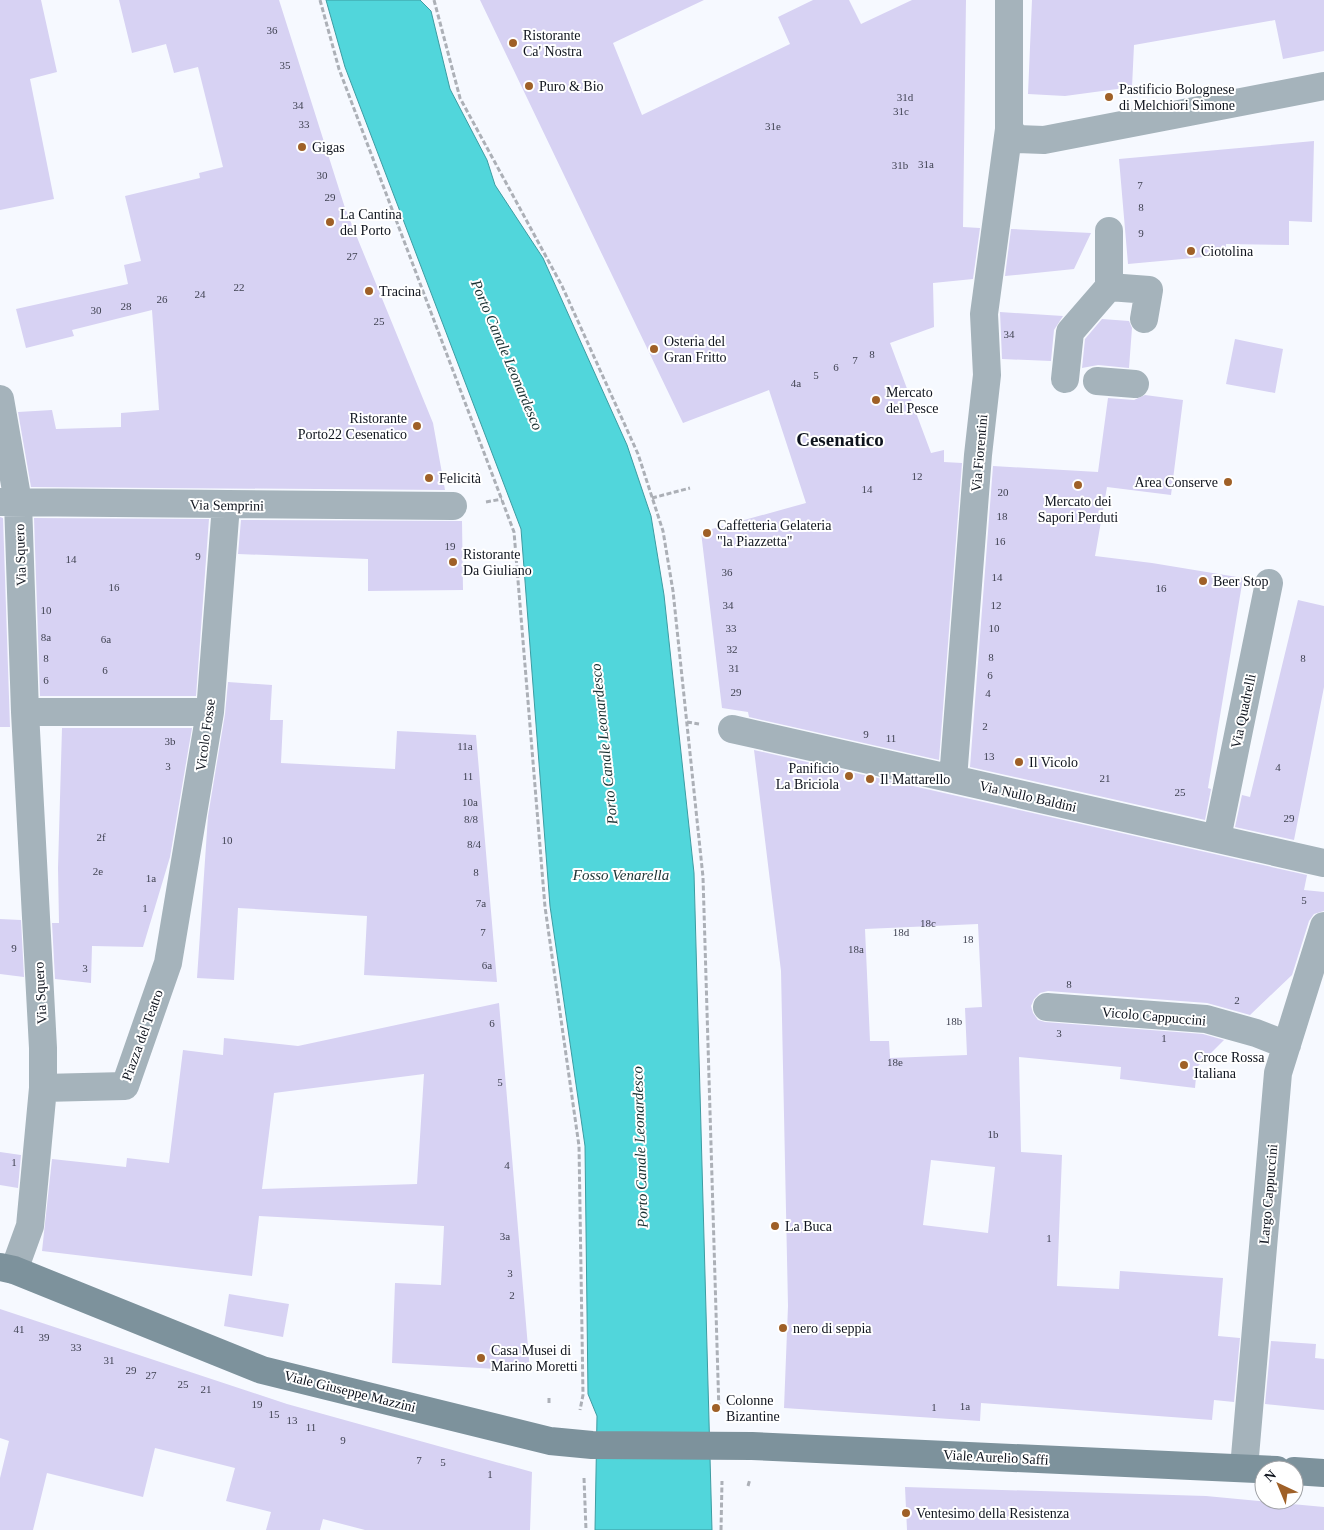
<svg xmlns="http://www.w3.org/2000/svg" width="1324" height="1530" font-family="'Times New Roman',serif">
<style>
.water{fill:#51d6db;stroke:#3d9ca2}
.building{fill:#d7d2f3;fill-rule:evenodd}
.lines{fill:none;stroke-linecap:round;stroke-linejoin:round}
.path{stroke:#acb0b7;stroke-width:3;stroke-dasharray:5 2.5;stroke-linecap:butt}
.street{stroke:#a5b3bb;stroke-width:28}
.secondary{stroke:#7d929c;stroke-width:28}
.poi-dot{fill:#9f6027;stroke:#fff;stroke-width:2}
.labels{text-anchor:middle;stroke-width:4;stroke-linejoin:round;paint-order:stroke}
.number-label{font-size:11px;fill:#404352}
.poi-label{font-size:14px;fill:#0e131d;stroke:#fff;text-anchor:start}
.street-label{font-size:14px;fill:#0e131d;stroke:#fff}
.water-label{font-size:15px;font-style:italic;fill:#1a3132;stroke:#fff}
.district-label{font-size:19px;font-weight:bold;fill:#0e131d;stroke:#fff}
</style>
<rect width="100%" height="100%" fill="#f6f9ff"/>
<path class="water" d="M326 0H420L431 11 450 89 487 160 495 185 543 258 627 445 651 516 664 595 694 873 712 1530H595L597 1416 588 1394 585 1146 550 906 521 529 345 67Z"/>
<path class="building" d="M0 0H41L57 72 30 79 54 199 0 210Z
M119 0H279L345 208 433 423 445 490 31 487 18 412 52 410 56 429 121 427V413L159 410 152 310 72 330 74 336 26 348 16 309 128 284 124 265 141 261 125 196 200 178 199 173 223 167 198 67 174 73 166 44 132 53Z
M480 0H704L613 43 642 115 790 44 778 17 813 0H849L861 24 912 0H966L963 227 980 228 973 279 933 283 934 327 890 343 931 453 944 450V462L962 463 939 760 749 717 748 712 722 708 701 532 806 503 769 390 683 423Z
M1032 0H1324V51L1283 59 1275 20 1134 45 1132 87 1065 96 1028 94Z
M1314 141 1312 222 1289 221V245L1226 244V255L1128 264 1119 159Z
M1011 229 1091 233 1074 269 1005 276Z
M1000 312 1063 316 1054 330 1051 361 1002 359Z
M1102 319 1129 321 1132 328 1129 368 1098 365 1082 368 1085 339Z
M1235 339 1283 349 1275 393 1226 384Z
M1145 395 1183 400 1171 495 1107 487 1095 556 1152 563 1243 578 1208 788 1211 789 1205 820 970 767 993 466 1098 472 1108 398 1134 400Z
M0 517 3 518 10 727H0Z
M34 518 209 519 196 696H40Z
M241 520 462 521 463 590 368 591V559L238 554Z
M1298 600 1324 606V687L1294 840 1235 827 1242 795 1250 797Z
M228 682 272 685 270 720H283L281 763 395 769 397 731 476 735 497 982 364 975 367 916 238 908 234 980 197 978 208 816 225 714Z
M41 728H192L170 857 143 947 92 946 91 983 55 979 52 923H59L58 868 62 728Z
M754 750 1307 875 1304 890 1324 892V911L1314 914 1309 921 1292 975 1250 1015 1207 1003 1048 991 1040 993 1034 999 1031 1006 1033 1013 1038 1020 1045 1022 1203 1034 1224 1040 1197 1067 1195 1088 1120 1079 1121 1067 1019 1057 1021 1152 1062 1155 1057 1286 1119 1289 1120 1271 1223 1278 1218 1336 1240 1338 1234 1402 1214 1400 1212 1420 981 1403 980 1421 784 1408 788 1306 781 971ZM978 924 982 1007 965 1008 967 1055 890 1058 889 1041H870L865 929ZM931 1160 995 1167 988 1233 923 1225Z
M0 919 21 920 24 977 0 974Z
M499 1003 530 1371 392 1363 395 1283 441 1285 444 1226 259 1216 252 1276 42 1251 52 1159 126 1167 127 1158 169 1163 183 1050 223 1055 224 1038 298 1046ZM424 1074 417 1184 262 1189 274 1093Z
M0 1152 21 1155 18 1188 0 1185Z
M229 1294 289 1304 283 1337 224 1326Z
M0 1309 287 1404 532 1472 530 1530H365L323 1519 320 1530H266L271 1512 226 1501 235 1468 155 1448 143 1497 47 1473 33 1530H0V1478L9 1441 0 1438Z
M1271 1341 1316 1344 1315 1358 1324 1359V1410L1265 1404Z
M905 1487 1206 1496 1324 1507V1530H907Z"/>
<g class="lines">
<path class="path" d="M320 0 339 69 514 532 545 907 579 1146 583 1395 580 1410
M434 0 460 98 562 286 638 454 663 531 673 591 703 877 719 1412
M652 498 690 488
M486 502 502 499
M687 722 699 724
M549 1398V1405
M584 1478 586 1530
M748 1486 750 1479
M721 1530 722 1481"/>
<path class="street" d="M1009 0V129L1017 139 1044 140 1324 86
M1109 231V287L1149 290 1144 319
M1065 379 1070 332 1109 287
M1097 381 1135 384
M0 399 18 502 25 712 43 1048V1088L30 1226 14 1270
M1 502 453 506
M25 712H210
M732 729 1324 863
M953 779 978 455 987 375 984 314 1009 129
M1217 838 1269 583
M1047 1007 1206 1019 1256 1033 1287 1045
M43 1088 125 1086 168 963 210 712 226 505
M1244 1468 1278 1073 1324 926"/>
<path class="secondary" d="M0 1267 14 1270 262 1370 550 1441 592 1445 752 1446 1277 1470
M1294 1471 1324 1473"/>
</g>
<g class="poi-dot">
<circle cx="513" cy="43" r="5"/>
<circle cx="529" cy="86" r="5"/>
<circle cx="1109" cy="97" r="5"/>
<circle cx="302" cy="147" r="5"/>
<circle cx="330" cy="222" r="5"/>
<circle cx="1191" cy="251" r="5"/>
<circle cx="369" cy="291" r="5"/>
<circle cx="654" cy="349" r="5"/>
<circle cx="876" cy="400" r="5"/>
<circle cx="417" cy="426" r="5"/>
<circle cx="429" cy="478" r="5"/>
<circle cx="1228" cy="482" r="5"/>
<circle cx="1078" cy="485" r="5"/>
<circle cx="707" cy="533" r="5"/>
<circle cx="453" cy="562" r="5"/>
<circle cx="1203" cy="581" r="5"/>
<circle cx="1019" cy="762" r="5"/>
<circle cx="849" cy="776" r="5"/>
<circle cx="870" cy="779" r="5"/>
<circle cx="1184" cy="1065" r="5"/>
<circle cx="775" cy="1226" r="5"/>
<circle cx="783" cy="1328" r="5"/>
<circle cx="481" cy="1358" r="5"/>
<circle cx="716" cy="1408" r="5"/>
<circle cx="906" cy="1513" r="5"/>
</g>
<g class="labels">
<g class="number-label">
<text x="272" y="34">36</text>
<text x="285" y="69">35</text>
<text x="905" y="101">31d</text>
<text x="298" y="109">34</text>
<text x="901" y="115">31c</text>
<text x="304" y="128">33</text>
<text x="773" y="130">31e</text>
<text x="926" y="168">31a</text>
<text x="900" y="169">31b</text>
<text x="322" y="179">30</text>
<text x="1140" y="189">7</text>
<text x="330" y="201">29</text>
<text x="1141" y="211">8</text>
<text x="1141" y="237">9</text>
<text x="352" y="260">27</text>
<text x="239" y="291">22</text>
<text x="200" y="298">24</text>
<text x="162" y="303">26</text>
<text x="126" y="310">28</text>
<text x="96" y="314">30</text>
<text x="379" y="325">25</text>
<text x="1009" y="338">34</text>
<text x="872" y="358">8</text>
<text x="855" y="364">7</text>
<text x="836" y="371">6</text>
<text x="816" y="379">5</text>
<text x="796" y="387">4a</text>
<text x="917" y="480">12</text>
<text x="867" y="493">14</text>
<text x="1003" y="496">20</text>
<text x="1002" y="520">18</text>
<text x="1000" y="545">16</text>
<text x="450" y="550">19</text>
<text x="198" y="560">9</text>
<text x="71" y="563">14</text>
<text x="727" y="576">36</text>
<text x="997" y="581">14</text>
<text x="114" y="591">16</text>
<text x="1161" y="592">16</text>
<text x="728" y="609">34</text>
<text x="996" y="609">12</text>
<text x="46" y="614">10</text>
<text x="731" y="632">33</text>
<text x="994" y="632">10</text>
<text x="46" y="641">8a</text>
<text x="106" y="643">6a</text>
<text x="732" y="653">32</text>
<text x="991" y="661">8</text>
<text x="46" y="662">8</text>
<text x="1303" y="662">8</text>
<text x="734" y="672">31</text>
<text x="105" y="674">6</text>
<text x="990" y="679">6</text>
<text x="46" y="684">6</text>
<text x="736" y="696">29</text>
<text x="988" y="697">4</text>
<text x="985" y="730">2</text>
<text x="866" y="738">9</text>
<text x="891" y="742">11</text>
<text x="170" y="745">3b</text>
<text x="465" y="750">11a</text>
<text x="989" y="760">13</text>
<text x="168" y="770">3</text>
<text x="1278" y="771">4</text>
<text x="468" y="780">11</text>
<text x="1105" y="782">21</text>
<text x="1180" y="796">25</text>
<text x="470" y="806">10a</text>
<text x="1289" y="822">29</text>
<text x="471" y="823">8/8</text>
<text x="101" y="841">2f</text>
<text x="227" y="844">10</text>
<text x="474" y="848">8/4</text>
<text x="98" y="875">2e</text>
<text x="476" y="876">8</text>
<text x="151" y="882">1a</text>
<text x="1304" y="904">5</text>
<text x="481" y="907">7a</text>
<text x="145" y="912">1</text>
<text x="928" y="927">18c</text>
<text x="483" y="936">7</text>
<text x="901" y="936">18d</text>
<text x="968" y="943">18</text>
<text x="14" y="952">9</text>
<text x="856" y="953">18a</text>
<text x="487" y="969">6a</text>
<text x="85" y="972">3</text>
<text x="1069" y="988">8</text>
<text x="1237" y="1004">2</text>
<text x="954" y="1025">18b</text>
<text x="492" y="1027">6</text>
<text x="1059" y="1037">3</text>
<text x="1164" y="1042">1</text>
<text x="895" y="1066">18e</text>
<text x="500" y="1086">5</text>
<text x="993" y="1138">1b</text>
<text x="14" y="1166">1</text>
<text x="507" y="1169">4</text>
<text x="505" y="1240">3a</text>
<text x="1049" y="1242">1</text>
<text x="510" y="1277">3</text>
<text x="512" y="1299">2</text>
<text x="19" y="1333">41</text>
<text x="44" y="1341">39</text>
<text x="76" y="1351">33</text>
<text x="109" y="1364">31</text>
<text x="131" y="1374">29</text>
<text x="151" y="1379">27</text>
<text x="183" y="1388">25</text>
<text x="206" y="1393">21</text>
<text x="257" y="1408">19</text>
<text x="965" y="1410">1a</text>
<text x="934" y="1411">1</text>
<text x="274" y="1418">15</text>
<text x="292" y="1424">13</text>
<text x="311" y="1431">11</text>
<text x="343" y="1444">9</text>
<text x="419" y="1464">7</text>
<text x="443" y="1466">5</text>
<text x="490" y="1478">1</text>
</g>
<g class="poi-label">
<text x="523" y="40">Ristorante<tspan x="523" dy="16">Ca' Nostra</tspan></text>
<text x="539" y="91">Puro &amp; Bio</text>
<text x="1119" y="94">Pastificio Bolognese<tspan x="1119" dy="16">di Melchiori Simone</tspan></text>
<text x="312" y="152">Gigas</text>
<text x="340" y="219">La Cantina<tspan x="340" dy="16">del Porto</tspan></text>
<text x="1201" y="256">Ciotolina</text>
<text x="379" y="296">Tracina</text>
<text x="664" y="346">Osteria del<tspan x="664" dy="16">Gran Fritto</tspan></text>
<text x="886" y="397">Mercato<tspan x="886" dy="16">del Pesce</tspan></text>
<text x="407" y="423" text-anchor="end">Ristorante<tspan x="407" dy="16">Porto22 Cesenatico</tspan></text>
<text x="439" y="483">Felicità</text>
<text x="1218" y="487" text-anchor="end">Area Conserve</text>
<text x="1078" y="506" text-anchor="middle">Mercato dei<tspan x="1078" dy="16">Sapori Perduti</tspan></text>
<text x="717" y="530">Caffetteria Gelateria<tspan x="717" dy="16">"la Piazzetta"</tspan></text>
<text x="463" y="559">Ristorante<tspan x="463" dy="16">Da Giuliano</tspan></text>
<text x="1213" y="586">Beer Stop</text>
<text x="1029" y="767">Il Vicolo</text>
<text x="839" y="773" text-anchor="end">Panificio<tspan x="839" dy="16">La Briciola</tspan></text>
<text x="880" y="784">Il Mattarello</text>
<text x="1194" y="1062">Croce Rossa<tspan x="1194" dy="16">Italiana</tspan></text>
<text x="785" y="1231">La Buca</text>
<text x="793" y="1333">nero di seppia</text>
<text x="491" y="1355">Casa Musei di<tspan x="491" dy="16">Marino Moretti</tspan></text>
<text x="726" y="1405">Colonne<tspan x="726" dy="16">Bizantine</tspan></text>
<text x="916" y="1518">Ventesimo della Resistenza</text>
</g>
<g class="street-label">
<text transform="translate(979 453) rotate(-85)" y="5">Via Fiorentini</text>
<text transform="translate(227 505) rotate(1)" y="5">Via Semprini</text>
<text transform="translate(20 555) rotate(-92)" y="5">Via Squero</text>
<text transform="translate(1243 711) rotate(-78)" y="5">Via Quadrelli</text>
<text transform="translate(205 735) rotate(-82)" y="5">Vicolo Fosse</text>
<text transform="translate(1028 796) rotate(13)" y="5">Via Nullo Baldini</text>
<text transform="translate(40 993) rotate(-93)" y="5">Via Squero</text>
<text transform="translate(1154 1016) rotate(5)" y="5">Vicolo Cappuccini</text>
<text transform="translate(142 1035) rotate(-70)" y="5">Piazza del Teatro</text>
<text transform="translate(1268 1194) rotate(-85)" y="5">Largo Cappuccini</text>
<text transform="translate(350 1391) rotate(14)" y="5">Viale Giuseppe Mazzini</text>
<text transform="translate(996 1457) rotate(3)" y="5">Viale Aurelio Saffi</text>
</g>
<g class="water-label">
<text transform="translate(507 355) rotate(67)" y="5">Porto Canale Leonardesco</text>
<text transform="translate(604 744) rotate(-96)" y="5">Porto Canale Leonardesco</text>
<text x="621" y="880">Fosso Venarella</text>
<text transform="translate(640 1147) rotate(-92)" y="5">Porto Canale Leonardesco</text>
</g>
<g class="district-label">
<text x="840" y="446">Cesenatico</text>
</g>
</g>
<g transform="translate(1279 1485) rotate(316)"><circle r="24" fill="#ffffff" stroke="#9fa1a5"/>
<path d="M0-4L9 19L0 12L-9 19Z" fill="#9f6027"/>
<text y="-8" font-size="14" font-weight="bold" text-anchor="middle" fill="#0e131d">N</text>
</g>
</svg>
